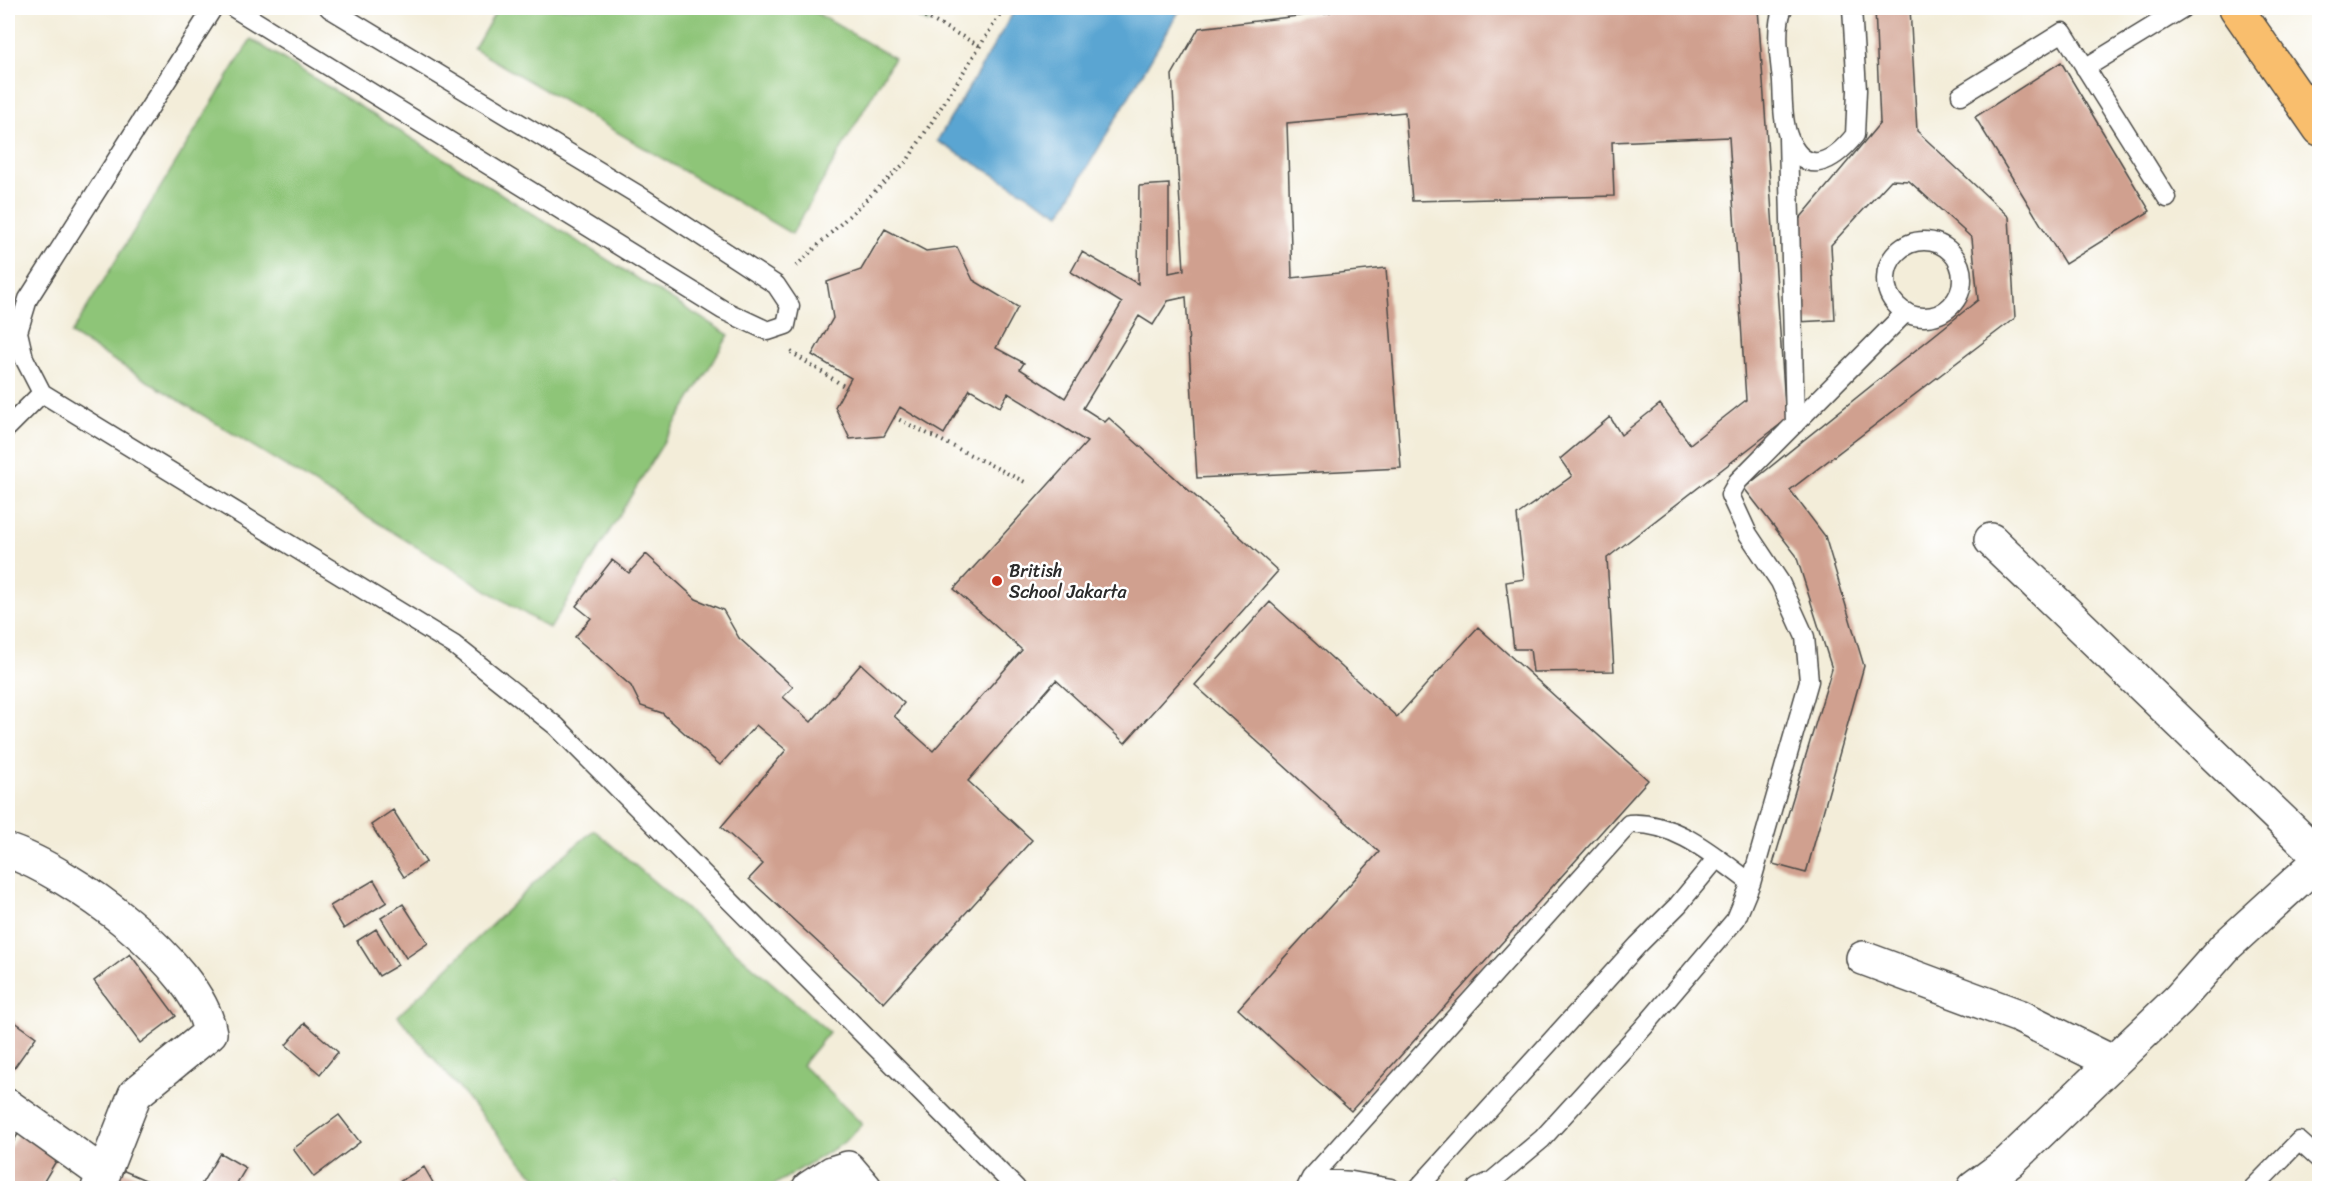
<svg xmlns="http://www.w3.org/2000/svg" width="2327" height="1196" font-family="Sriracha,sans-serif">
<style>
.green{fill:#8ec578;stroke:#5c7852;stroke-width:1.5}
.water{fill:#5aa5d2;stroke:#42687e;stroke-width:1.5}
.building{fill:#d0a08f}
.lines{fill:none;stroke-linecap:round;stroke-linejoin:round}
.service-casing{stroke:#494845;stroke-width:21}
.minor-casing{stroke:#494845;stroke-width:36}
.primary-casing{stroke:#494845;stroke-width:36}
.path{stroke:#494845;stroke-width:4;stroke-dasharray:1.5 4.5;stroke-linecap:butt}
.service{stroke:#fff;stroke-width:18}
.minor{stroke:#fff;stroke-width:33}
.primary{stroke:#f9be6d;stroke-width:33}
.poi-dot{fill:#c8321e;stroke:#fff;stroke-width:2}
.labels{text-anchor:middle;stroke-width:5;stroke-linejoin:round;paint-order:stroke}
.poi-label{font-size:18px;fill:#2b2b2b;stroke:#fff;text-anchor:start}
</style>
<rect width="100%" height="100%" fill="#fff"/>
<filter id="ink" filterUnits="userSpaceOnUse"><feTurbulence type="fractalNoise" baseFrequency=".0167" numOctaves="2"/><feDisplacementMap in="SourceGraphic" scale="12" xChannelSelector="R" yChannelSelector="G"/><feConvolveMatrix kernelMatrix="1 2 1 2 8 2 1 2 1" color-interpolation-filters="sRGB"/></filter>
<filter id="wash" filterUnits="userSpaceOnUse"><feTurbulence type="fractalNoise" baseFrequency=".008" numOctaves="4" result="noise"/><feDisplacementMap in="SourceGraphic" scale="24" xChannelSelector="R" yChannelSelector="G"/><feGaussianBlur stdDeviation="1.35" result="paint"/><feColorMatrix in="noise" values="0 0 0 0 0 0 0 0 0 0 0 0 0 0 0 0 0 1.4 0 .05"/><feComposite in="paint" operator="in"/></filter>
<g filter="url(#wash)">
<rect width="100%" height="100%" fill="#f3edd9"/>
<path class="green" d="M498 8H808L894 58 792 234 474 49Z
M901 8H937L928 23Z
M251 39 729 335 550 629 71 334Z
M594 830 829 1032 802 1065 862 1124 845 1142 769 1188H620L615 1181 599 1188H552L528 1170 398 1016 556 862Z"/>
<path class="water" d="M1016 8H1181L1060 214 937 141Z"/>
<g id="blocks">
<path class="building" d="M1330 8H1758L1786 420 1607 558 1614 671 1533 672 1530 649H1514L1506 582 1524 579 1517 515 1572 476 1560 459 1610 417 1621 435 1660 404 1690 444 1746 400 1729 137 1612 142 1614 196 1412 201 1405 112 1287 123 1292 278 1386 268 1401 468 1197 478 1186 297 1168 301 1153 325 1139 316 1083 408 1105 422 1109 418 1278 571 1125 743 1056 680 968 781 1032 840 884 1003 749 879 763 864 721 827 786 750 756 725 720 765 662 713 641 706 631 686 575 637 591 618 576 606 612 560 629 573 646 554 696 599 723 610 739 638 793 687 783 697 811 722 861 664 904 703 894 716 933 751 1022 650 954 589 1087 442 1008 393 1000 407 970 389 944 434 900 407 884 436 850 439 835 407 851 378 812 355 833 318 827 282 861 270 885 229 926 251 957 247 973 280 1018 307 996 348 1024 363 1020 369 1065 398 1122 303 1071 272 1082 252 1138 284 1139 186 1169 184V273L1184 270 1172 75 1199 28 1330 12Z
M1875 8H1910L1917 131 2009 217 2015 318 1790 490 1825 536 1864 666 1806 873 1773 864 1832 669 1796 555 1744 488 1978 300 1972 238 1909 181 1891 180 1831 245 1835 320 1797 322 1791 229 1880 123Z
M2061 62 2150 211 2065 264 1975 117Z
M1270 602 1397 717 1478 627 1648 780 1351 1111 1238 1009 1379 852 1195 685Z
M393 810 426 862 404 877 371 825Z
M374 880 387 902 344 929 330 906Z
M403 904 428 943 406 958 381 918Z
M376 929 398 965 379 976 357 941Z
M130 954 176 1016 140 1043 94 981Z
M8 1017 36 1037 14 1068 8 1064Z
M305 1023 338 1052 320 1074 286 1045Z
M339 1115 360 1142 314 1177 293 1149Z
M22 1127 62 1151 40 1188H8V1151Z
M220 1153 246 1168 234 1188H199Z
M115 1167 164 1188H105Z
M424 1167 436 1188H403L399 1182Z"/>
</g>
</g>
<g filter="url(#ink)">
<use href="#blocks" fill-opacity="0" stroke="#494845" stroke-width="1.5"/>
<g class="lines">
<defs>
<path id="service" d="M213 8 28 299 18 332 24 358 42 393 454 645 556 726 1016 1188
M234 8 723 310 768 331 786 325 790 306 776 285 640 196 329 8
M1783 8C1774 29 1780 59 1782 82 1783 98 1782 122 1789 138 1806 179 1834 161 1855 135L1857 90 1852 8
M2085 68 2183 8
M1961 95 2063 32 2167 198
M1788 138 1795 424
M1886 279a38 38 0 1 1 76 0a38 38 0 1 1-76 0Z
M8 427 42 393
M1311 1178 1352 1181 1391 1188
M1306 1188 1311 1178 1629 824C1676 821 1714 856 1751 883
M1418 1188 1638 945 1678 905 1717 858
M1477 1188 1492 1181 1542 1139 1643 1028 1736 919 1751 883 1809 681 1805 637 1780 582 1748 534 1730 495 1738 481 1906 312
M2253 1188 2299 1141 2320 1160"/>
<path id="minor" d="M1991 540 2320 857
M8 851C71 872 199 964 210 1033L135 1094 98 1188
M1863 958 2019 1016 2112 1062
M8 1106 102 1173
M809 1188 832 1173 848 1168 865 1188
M1974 1188 2009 1162 2179 999 2226 946 2320 860"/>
<path id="primary" d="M2236 8 2320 129"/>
</defs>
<use href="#service" class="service-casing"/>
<use href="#minor" class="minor-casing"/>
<use href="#primary" class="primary-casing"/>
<path class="path" d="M909 8 980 46
M796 266 907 161 1004 8
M791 352 847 388
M894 417 1027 483"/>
<use href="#service" class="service"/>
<use href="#minor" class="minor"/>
<use href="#primary" class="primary"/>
</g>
</g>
<circle class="poi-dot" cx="997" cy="581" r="6"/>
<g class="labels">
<g class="poi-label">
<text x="1009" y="577">British<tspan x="1009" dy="21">School Jakarta</tspan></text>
</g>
</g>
<rect width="2327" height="1196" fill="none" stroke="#fff" stroke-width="30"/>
</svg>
